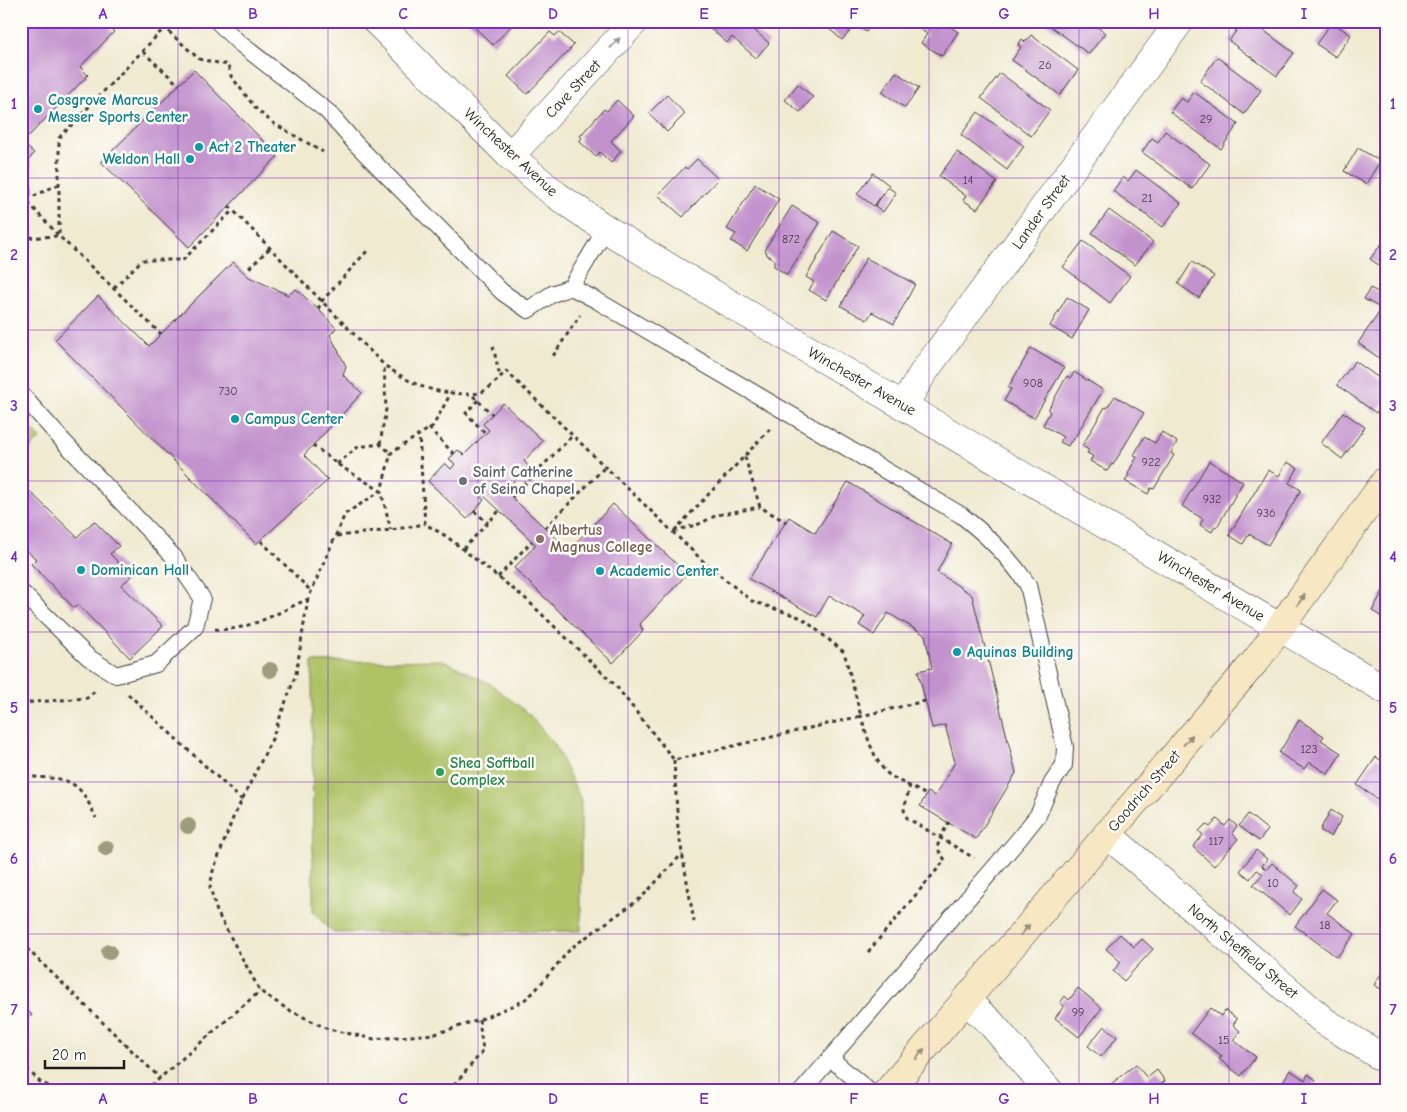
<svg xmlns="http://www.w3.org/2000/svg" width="1407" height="1112" font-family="'Comic Neue',sans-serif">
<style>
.green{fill:#afc266;stroke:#666f41}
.building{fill:#c292cd}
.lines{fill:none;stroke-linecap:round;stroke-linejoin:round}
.service-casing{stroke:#3c3b37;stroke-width:18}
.minor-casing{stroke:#3c3b37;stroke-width:29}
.tertiary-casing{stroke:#3c3b37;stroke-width:29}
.secondary-casing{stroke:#3c3b37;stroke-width:29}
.path{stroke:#3c3b37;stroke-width:3;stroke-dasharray:4 4;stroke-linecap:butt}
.service{stroke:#fff;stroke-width:16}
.minor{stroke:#fff;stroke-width:28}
.tertiary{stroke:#fff;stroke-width:28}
.secondary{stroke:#f7e8c3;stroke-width:28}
.tree{fill:#9c9d7e}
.oneway{fill:#999}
.oneway2{fill:#948c78}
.grid{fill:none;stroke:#7b2cbf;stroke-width:1;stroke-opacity:0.55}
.culture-dot{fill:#0f9aa8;stroke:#fdfcf7;stroke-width:2}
.worship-dot{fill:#6b7280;stroke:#fdfcf7;stroke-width:2}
.education-dot{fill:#8d6e63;stroke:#fdfcf7;stroke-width:2}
.leisure-dot{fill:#2e9e5b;stroke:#fdfcf7;stroke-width:2}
.labels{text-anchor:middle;stroke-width:5;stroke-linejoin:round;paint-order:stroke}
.number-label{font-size:12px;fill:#463a48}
.street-label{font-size:15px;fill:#1c1c1c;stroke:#fdfcf7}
.culture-label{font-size:15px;font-weight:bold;fill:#0d838f;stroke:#fdfcf7;text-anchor:start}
.worship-label{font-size:15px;font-weight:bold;fill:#5b616d;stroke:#fdfcf7;text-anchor:start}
.education-label{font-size:15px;font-weight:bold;fill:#785e54;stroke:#fdfcf7;text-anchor:start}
.leisure-label{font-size:15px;font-weight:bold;fill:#27864d;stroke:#fdfcf7;text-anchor:start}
.neatline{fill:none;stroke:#7b2cbf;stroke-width:2}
.grid-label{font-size:16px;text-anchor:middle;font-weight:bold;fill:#7b2cbf}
</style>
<rect width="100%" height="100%" fill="#fdfcf7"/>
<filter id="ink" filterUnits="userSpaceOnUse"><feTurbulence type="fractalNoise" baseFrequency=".02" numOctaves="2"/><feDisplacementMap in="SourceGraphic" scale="10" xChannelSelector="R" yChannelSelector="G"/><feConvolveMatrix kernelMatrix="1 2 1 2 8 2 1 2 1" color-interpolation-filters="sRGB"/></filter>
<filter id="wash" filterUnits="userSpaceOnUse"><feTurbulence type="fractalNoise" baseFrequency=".0096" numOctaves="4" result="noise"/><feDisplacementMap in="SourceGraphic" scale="20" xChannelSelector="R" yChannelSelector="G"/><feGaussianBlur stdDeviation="1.12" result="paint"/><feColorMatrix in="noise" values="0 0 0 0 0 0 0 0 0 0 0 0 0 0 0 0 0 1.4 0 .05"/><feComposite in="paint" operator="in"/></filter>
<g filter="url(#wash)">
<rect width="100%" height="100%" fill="#f0ead1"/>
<path class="green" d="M21 418 41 438 21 457Z
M443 660 489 683 528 713 555 745 581 800V931L333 933 313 912 312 662Z"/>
<g id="blocks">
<path class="building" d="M21 21H103L114 32 80 67 88 75 22 143 34 153 29 160 31 195 21 205Z
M468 21H516L493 45Z
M702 21H763L755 31 769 43 756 58 732 37 727 43Z
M832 21H845L853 28 842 40 827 27Z
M853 21H875L866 32Z
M921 21H929L934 24 936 21H942L958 32 942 56 921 43 927 34 917 27Z
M1048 21H1090L1105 33 1089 54 1046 23Z
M1248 21H1251L1294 53 1277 76 1229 41 1238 28 1241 30Z
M1332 22 1351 35 1336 57 1316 44Z
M550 32 555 36 559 32 574 45 527 94 508 76Z
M1031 35 1078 70 1060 95 1012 60 1021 47 1018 45 1022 39 1025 42Z
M1217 57 1261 90 1244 114 1200 81Z
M194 70 278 156 189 247 101 162Z
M896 72 919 88 905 108 882 92Z
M1000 73 1050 110 1031 136 981 98Z
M798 84 813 97 800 112 785 100Z
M1194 92 1238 124 1221 149 1170 112 1181 98 1187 102Z
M667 95 685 114 667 132 649 113Z
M617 100 634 116 611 141 621 151 611 163 600 152 596 157 579 141 582 138 580 136 604 109 607 111Z
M978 112 1024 146 1007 170 961 135Z
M1165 131 1210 164 1192 189 1142 152 1152 138 1158 142Z
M1358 148 1380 161 1366 184 1344 171Z
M957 152 997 182 977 209 963 200 966 196 939 176Z
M697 159 718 179 683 217 658 195 685 167 687 169Z
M1136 170 1181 203 1163 227 1113 191 1123 177 1128 181Z
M873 173 889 185 874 206 857 194Z
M755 184 779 199 747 251 731 241 736 234 727 229Z
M888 187 896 193 883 212 875 206Z
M792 206 820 223 787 275 774 266V259L767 255 765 249Z
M1109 210 1153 242 1135 265 1092 233Z
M833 231 858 246 826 300 809 290 814 282 806 277Z
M1386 238V270L1370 259Z
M1083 241 1130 276 1110 303 1063 267Z
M866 258 915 284 894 324 872 312 867 320 841 306Z
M233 262 249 277 288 295 296 289 318 309 336 328 330 335 346 366 343 375 362 393 304 455 328 480 256 544 55 340 98 296 149 346Z
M1192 262 1214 276 1199 298 1178 284Z
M1370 288 1386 296V311L1364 299Z
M1067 297 1089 310 1072 339 1050 326Z
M1381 310 1386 314V363L1358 343Z
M1031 348 1064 368 1034 418 1004 401 1011 389 1008 388Z
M1355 361 1386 383 1384 385 1386 386V399L1376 413 1337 385Z
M1074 372 1103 390 1072 442 1071 441 1068 446 1060 442 1063 437 1043 425 1050 412 1048 410 1067 376 1071 378Z
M1115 396 1144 413 1113 465 1112 464 1107 471 1090 461 1093 456 1087 453 1089 450 1082 446 1105 407 1107 408Z
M503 403 543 441 524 461 528 466 505 491 569 550 613 504 687 574 640 624 643 631 613 663 514 568 536 545 479 491 477 494 484 500 467 519 428 481 445 463 451 469 455 464 449 459 458 450 464 455 489 430 483 424Z
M1343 412 1365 427 1342 459 1321 443Z
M1162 432 1177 442 1171 453 1174 455 1154 489 1151 488 1148 494 1125 481 1129 475 1128 473 1137 457 1134 455 1144 437 1155 443Z
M1209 461 1243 482 1217 527 1215 526 1212 532 1200 525 1203 519 1182 506Z
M1287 462 1298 468 1289 483 1301 490 1268 545 1249 534 1243 544 1229 535 1268 470 1279 476Z
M848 482 952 544 937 572 972 595 1016 773 976 839 920 806 928 792 935 796 955 762 945 725 932 728 918 671 932 668 925 635 888 613 874 635 859 625 865 616 829 596 817 617 749 579 789 517 815 533Z
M21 483 77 537 94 521 119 546 110 554 132 576 121 585 163 626 130 658 78 605 74 608 31 564 36 559 21 545Z
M1386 586V619L1372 611Z
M1299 720 1324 736 1321 740 1341 753 1328 774 1309 762 1304 769 1279 753Z
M1376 757 1386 764V805L1357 785Z
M1331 810 1342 817 1331 837 1320 830Z
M1248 814 1268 830 1259 841 1239 826Z
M1217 819 1225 826 1230 820 1237 826 1232 833 1238 839 1214 866 1193 847 1203 835 1199 831 1206 824 1210 827Z
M1256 850 1267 859 1262 866 1266 870 1272 863 1299 886 1294 892 1302 899 1290 915 1253 885 1263 874 1257 870 1250 879 1240 871Z
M1322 889 1337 900 1327 913 1355 934 1337 957 1295 926Z
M1120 934 1134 947 1142 939 1153 949 1124 981 1113 971 1121 962 1106 949Z
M1386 966V992L1374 985Z
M1078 988 1102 1008 1079 1037 1055 1018 1064 1006 1060 1003 1065 996 1069 1000Z
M21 1005 32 1015 21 1026Z
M1210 1008 1221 1016 1225 1010 1237 1019 1233 1025 1240 1031 1233 1040 1256 1057 1241 1076 1219 1059 1222 1056 1191 1033Z
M1104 1026 1117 1037 1101 1057 1088 1046Z
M1136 1064 1147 1078 1157 1070 1165 1081 1154 1089 1156 1091H1116L1111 1084Z
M1290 1070 1305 1080 1308 1074 1316 1080 1313 1085 1322 1091H1277Z"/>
</g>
</g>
<g filter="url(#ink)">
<use href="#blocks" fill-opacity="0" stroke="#3c3b37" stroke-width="1"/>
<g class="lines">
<defs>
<path id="service" d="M217 21 238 42 327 111 355 143 502 292 528 310 552 294 571 287 596 300 961 515C987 535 1010 558 1028 585L1065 747 1064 765 1052 783 1038 815 1019 839 802 1091
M571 287 606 229
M21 394 63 441 174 557 202 598 195 627 156 664 116 675 88 657 21 592
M830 1058 869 1091"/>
<path id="minor" d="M510 156 635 21
M904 405 923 373 1180 21
M1107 834 1324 1021 1386 1060
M965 1000 990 1022 1049 1091"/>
<path id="tertiary" d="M376 21 510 156 556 195 606 229 688 279 1386 690"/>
<path id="secondary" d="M888 1091 1258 658 1386 480"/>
</defs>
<use href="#service" class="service-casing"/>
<use href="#minor" class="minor-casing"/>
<use href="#tertiary" class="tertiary-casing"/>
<use href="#secondary" class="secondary-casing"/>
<path class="path" d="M157 21 199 59 228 65 231 76 257 110 273 123 323 152
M143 52 179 85
M59 184 26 200 59 236 161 334
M229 206 384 365C410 382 420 389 451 393
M21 238 59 236V138L171 21
M249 268 270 248
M114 288 142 260H183L233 210
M318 309 322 301 367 251
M493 346 500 377
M553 356 580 315
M473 396 492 414
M478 400 466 413 485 433
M429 428 454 454
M380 444 386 409 384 365
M313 445 337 464 381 491 391 530
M745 457 760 507 786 522
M337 464 358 447 380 444 391 453
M512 497 573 435
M474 511 488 523
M545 528 605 467
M674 531 771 428
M674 531 699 524 717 515 760 507
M337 536 391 530 425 524
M261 541 311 591
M463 549 500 510
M498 577 532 541
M308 599 296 674 272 739 233 818 213 871 210 887 217 912 260 991 287 1009 328 1029 374 1039 435 1034 479 1020 523 1001 534 992 571 948 641 898 682 854
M215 629C245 633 281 611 308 599L345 514 381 491 391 453 433 426 451 393C483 396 484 394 506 371L706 564 752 601 802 618 844 652 861 716 674 760 616 686 526 599 446 536 425 524 419 435
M128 694 242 800
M925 701 861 716C866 733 875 766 891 776 902 783 915 788 926 795
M21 703 87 698 97 689
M674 760 678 829 694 922
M21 769 26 776C38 778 57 777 66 781 82 786 89 803 96 818
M910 785 904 810 907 818 974 858
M21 943 160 1078
M868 952 945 860 937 848 940 838 949 822
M21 1063 40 1082 60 1091
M145 1091 260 991
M449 1091 483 1051 479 1020"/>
<use href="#service" class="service"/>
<use href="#minor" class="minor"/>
<use href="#tertiary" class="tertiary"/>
<use href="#secondary" class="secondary"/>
</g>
<g class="tree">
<circle cx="270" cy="670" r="8"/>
<circle cx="188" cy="826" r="8"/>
<circle cx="106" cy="848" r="8"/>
<circle cx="109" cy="952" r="8"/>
</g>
<defs><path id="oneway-solid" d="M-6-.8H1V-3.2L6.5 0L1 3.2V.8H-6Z" transform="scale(1.25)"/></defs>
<use class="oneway" href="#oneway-solid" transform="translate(615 43) rotate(-47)"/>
<g class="oneway2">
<use href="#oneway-solid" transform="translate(1301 600) rotate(-55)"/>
<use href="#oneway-solid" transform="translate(1188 740) rotate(-49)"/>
<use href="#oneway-solid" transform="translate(1025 930) rotate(-50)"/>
<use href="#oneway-solid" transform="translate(920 1054) rotate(-50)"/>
</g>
</g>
<path class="grid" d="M178 21V1091M328 21V1091M478 21V1091M628 21V1091M779 21V1091M929 21V1091M1079 21V1091M1229 21V1091M21 178H1386M21 330H1386M21 481H1386M21 632H1386M21 782H1386M21 934H1386"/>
<g class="culture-dot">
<circle cx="38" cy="109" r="5"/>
<circle cx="199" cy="147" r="5"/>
<circle cx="190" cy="159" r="5"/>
<circle cx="235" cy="419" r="5"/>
<circle cx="81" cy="570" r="5"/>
<circle cx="600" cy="571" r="5"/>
<circle cx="957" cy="652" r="5"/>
</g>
<circle class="worship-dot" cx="463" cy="481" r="5"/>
<circle class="education-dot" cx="540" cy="539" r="5"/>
<circle class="leisure-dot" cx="440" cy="772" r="5"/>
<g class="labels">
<g class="number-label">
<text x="1045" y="69">26</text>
<text x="1206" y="123">29</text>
<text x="968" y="184">14</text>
<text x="1147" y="202">21</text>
<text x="791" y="243">872</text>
<text x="1033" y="387">908</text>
<text x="228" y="395">730</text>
<text x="1151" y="466">922</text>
<text x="1212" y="503">932</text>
<text x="1266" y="517">936</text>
<text x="1309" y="753">123</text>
<text x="1216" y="845">117</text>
<text x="1273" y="887">10</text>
<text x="1325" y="929">18</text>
<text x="1078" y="1016">99</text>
<text x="1224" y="1044">15</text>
</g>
<g class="street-label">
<text transform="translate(573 89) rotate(-47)" y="5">Cave Street</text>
<text transform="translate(511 152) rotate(43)" y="5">Winchester Avenue</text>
<text transform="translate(1041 212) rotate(-54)" y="5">Lander Street</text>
<text transform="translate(862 381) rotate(30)" y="5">Winchester Avenue</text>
<text transform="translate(1211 586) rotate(31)" y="5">Winchester Avenue</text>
<text transform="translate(1144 791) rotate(-49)" y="5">Goodrich Street</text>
<text transform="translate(1243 951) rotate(40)" y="5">North Sheffield Street</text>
</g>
<g class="culture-label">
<text x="48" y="105">Cosgrove Marcus<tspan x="48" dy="17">Messer Sports Center</tspan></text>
<text x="209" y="152">Act 2 Theater</text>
<text x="180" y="164" text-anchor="end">Weldon Hall</text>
<text x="245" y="424">Campus Center</text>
<text x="91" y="575">Dominican Hall</text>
<text x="610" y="576">Academic Center</text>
<text x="967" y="657">Aquinas Building</text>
</g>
<g class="worship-label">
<text x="473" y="477">Saint Catherine<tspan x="473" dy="17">of Seina Chapel</tspan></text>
</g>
<g class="education-label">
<text x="550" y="535">Albertus<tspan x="550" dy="17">Magnus College</tspan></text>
</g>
<g class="leisure-label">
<text x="450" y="768">Shea Softball<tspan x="450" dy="17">Complex</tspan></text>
</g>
</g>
<rect width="1407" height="1112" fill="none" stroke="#fdfcf7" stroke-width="55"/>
<path d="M45 1060v8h79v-8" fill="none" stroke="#1c1c1c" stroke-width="2.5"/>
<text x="52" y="1060" font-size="15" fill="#1c1c1c" stroke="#fdfcf7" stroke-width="4" paint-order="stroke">20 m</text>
<rect x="28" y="28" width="1352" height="1056" class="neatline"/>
<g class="grid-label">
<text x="103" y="19">A</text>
<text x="253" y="19">B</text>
<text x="403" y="19">C</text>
<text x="553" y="19">D</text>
<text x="704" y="19">E</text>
<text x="854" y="19">F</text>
<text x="1004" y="19">G</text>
<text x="1154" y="19">H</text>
<text x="1304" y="19">I</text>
<text x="14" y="109">1</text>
<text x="1393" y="109">1</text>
<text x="14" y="260">2</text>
<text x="1393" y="260">2</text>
<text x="14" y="411">3</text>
<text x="1393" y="411">3</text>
<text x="14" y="562">4</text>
<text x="1393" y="562">4</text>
<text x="14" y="713">5</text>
<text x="1393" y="713">5</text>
<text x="14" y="864">6</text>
<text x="1393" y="864">6</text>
<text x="14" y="1015">7</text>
<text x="1393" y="1015">7</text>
<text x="103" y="1104">A</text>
<text x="253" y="1104">B</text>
<text x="403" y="1104">C</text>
<text x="553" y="1104">D</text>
<text x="704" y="1104">E</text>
<text x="854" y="1104">F</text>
<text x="1004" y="1104">G</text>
<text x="1154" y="1104">H</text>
<text x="1304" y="1104">I</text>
</g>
</svg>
